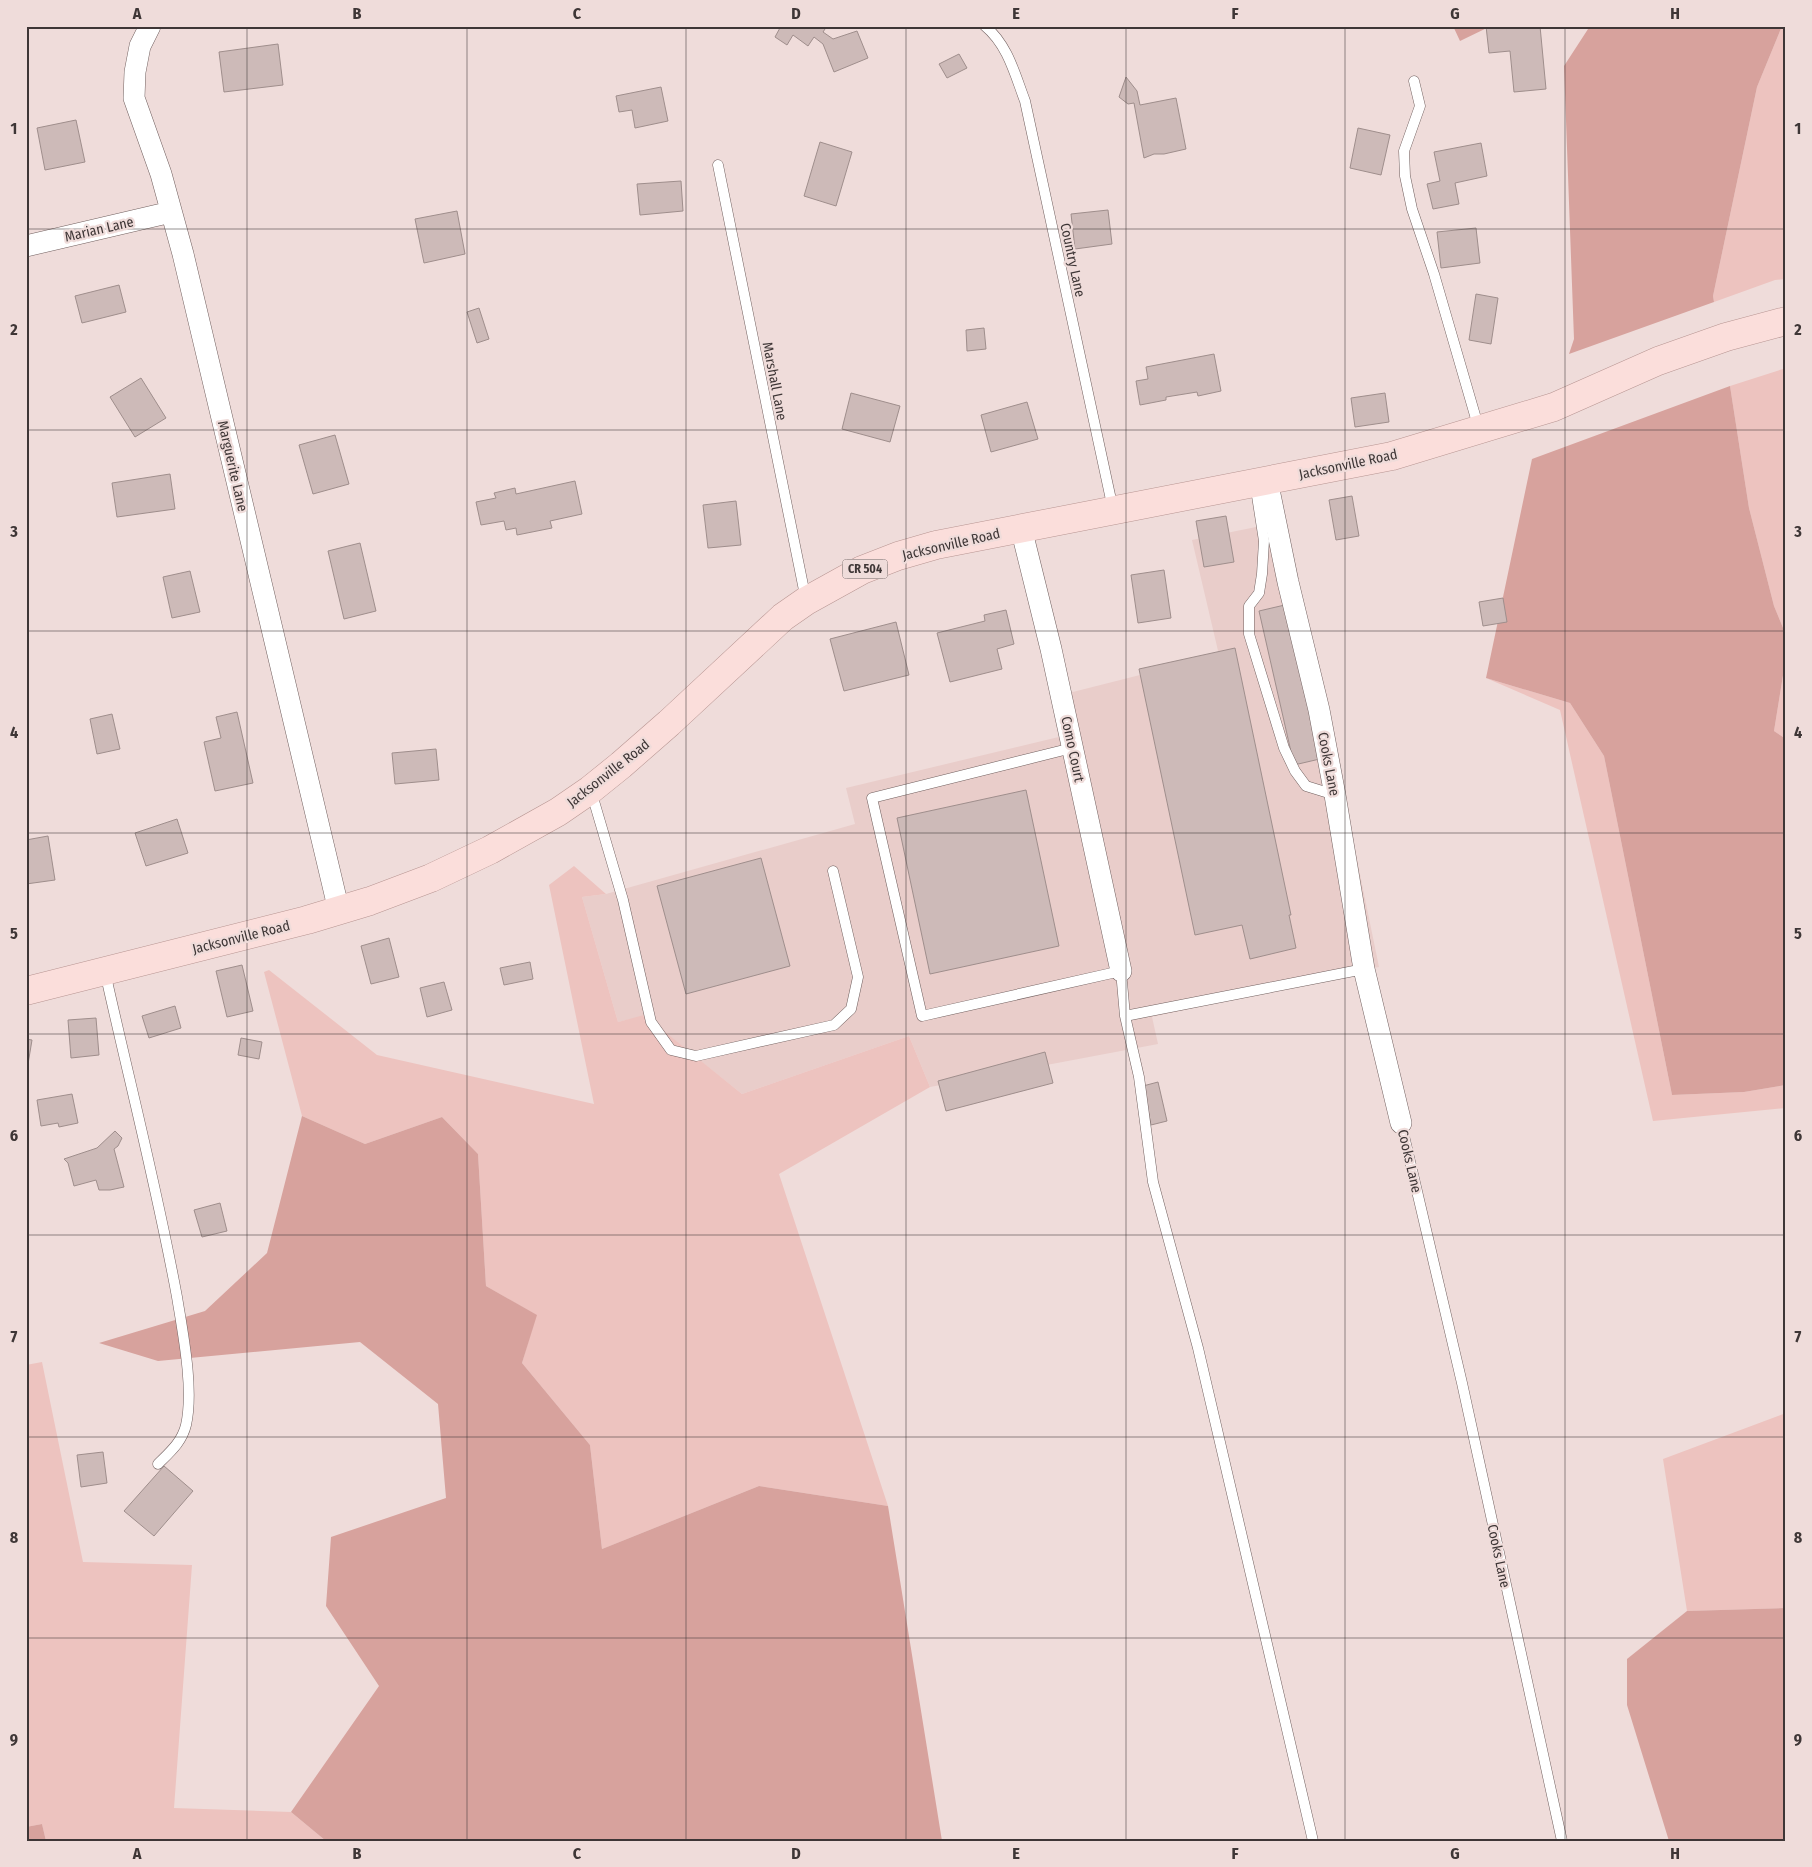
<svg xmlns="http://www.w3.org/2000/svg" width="1812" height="1867" font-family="'Fira Sans Condensed',sans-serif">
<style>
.built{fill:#e9cdca}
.green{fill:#edc3bf}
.forest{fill:#d7a29d}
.building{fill:#cdbab8;stroke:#9f8e8c}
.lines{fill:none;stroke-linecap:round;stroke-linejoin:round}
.service-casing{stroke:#71605f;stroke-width:11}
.minor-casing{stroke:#71605f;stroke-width:22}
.primary-casing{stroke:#b79592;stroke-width:29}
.service{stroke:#fff;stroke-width:10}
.minor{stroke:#fff;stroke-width:21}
.primary{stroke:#fbdedb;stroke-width:28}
.grid{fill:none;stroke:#3e3636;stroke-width:1;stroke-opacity:0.55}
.labels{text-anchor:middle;stroke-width:4.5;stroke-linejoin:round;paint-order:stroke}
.shield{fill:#efdcda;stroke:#736867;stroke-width:1}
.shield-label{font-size:12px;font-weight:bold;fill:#3e3636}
.street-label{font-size:14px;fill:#3e3636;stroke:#efdcda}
.neatline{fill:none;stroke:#3e3636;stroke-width:2}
.grid-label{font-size:16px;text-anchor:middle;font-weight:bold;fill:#3e3636}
</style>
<rect width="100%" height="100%" fill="#efdcda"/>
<path class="built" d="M1280 522 1319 674 1379 967 1152 1017 1158 1044 930 1087 909 1036 742 1094 644 1016 618 1022 582 897 606 894 855 824 846 788 1067 735 1057 696 1219 655 1192 540Z"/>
<path class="green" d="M1782 26H1786V279L1775 280 1714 302 1713 296 1757 87Z
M1786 368V635L1774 606 1749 508 1730 386Z
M1786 657V739L1774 731Z
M1486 678 1570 703 1604 756 1672 1095 1744 1092 1786 1085V1108L1653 1121 1560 710Z
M574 866 606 894 582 897 618 1022 644 1015 742 1094 909 1036 930 1087 779 1174 888 1506 759 1486 602 1549 590 1445 522 1363 536 1315 486 1286 478 1154 442 1117 365 1144 302 1116 264 972 269 970 377 1055 594 1104 549 885Z
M42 1362 83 1562 192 1565 174 1808 291 1812 326 1841H46L42 1824 26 1827V1365Z
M1786 1413V1608L1687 1611 1663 1459Z"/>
<path class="forest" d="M1453 26H1491L1460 41Z
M1590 26H1782L1757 87 1713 296 1714 302 1569 354 1574 339 1564 66Z
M1730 386 1749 508 1774 606 1786 635V657L1774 731 1786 739V1085L1744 1092 1672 1095 1604 756 1570 703 1486 678 1532 459Z
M302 1116 365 1144 442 1117 478 1154 486 1286 537 1315 522 1363 590 1445 602 1549 759 1486 888 1506 942 1841H326L291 1812 379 1686 326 1606 331 1537 446 1498 438 1404 360 1342 158 1361 99 1343 205 1311 267 1253Z
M1786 1608V1841H1669L1627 1705V1659L1687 1611Z
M42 1824 46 1841H26V1827Z"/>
<path class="building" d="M781 26H827L823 32 833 39 857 31 868 58 834 72 823 44 814 37 808 46 793 35 787 45 775 37Z
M1486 26H1540L1546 89 1514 92 1510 51 1489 53Z
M278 44 283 85 224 92 219 52Z
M959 54 967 68 947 78 939 64Z
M1126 77 1137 91 1140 105 1176 98 1186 149 1164 154H1154L1144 158 1134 103 1128 104 1119 97Z
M661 87 668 121 635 128 632 110 619 112 616 96Z
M76 120 85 162 45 170 37 128Z
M1358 128 1390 135 1381 175 1350 168Z
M820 142 852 152 836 206 804 196Z
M1481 143 1487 176 1455 183 1459 204 1433 209 1427 184 1440 181 1434 152Z
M681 181 683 211 640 215 637 184Z
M1108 210 1112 244 1075 249 1071 214Z
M457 211 465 254 424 263 415 219Z
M1476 228 1480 263 1441 268 1437 232Z
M119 285 126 312 82 323 75 296Z
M1476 294 1498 298 1491 344 1469 340Z
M479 308 489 339 477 343 467 312Z
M984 328 986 349 967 351 966 330Z
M1214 354 1221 391 1198 396 1197 392 1166 397V400L1140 405 1136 381 1148 379 1146 367Z
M141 378 166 418 135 437 110 397Z
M851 393 900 406 890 442 842 429Z
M1385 393 1389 422 1355 427 1351 398Z
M1027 402 1038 439 991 452 981 415Z
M335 435 349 484 313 494 299 445Z
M170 474 175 509 117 517 112 483Z
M575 481 582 514 550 521 552 528 517 535 516 528 506 530 504 521 481 525 476 502 496 498 494 493 515 488 516 494Z
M1352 496 1359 536 1336 540 1329 500Z
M736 501 741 545 708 548 703 505Z
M1226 516 1234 562 1204 567 1196 521Z
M360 543 376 611 344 619 328 551Z
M1164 570 1171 618 1138 623 1131 575Z
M190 571 200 612 172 618 163 577Z
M1503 598 1507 622 1483 626 1479 602Z
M1289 604 1324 758 1294 765 1259 611Z
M1006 610 1014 644 997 649 1002 669 950 682 937 633 985 621 984 615Z
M896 622 909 675 844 691 830 639Z
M1235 648 1291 915H1289L1296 948 1250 959 1242 925 1195 935 1139 669Z
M237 712 253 783 215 791 204 742 221 738 216 717Z
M112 714 120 749 97 754 90 719Z
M436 749 439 780 395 784 392 753Z
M1026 790 1059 946 930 974 897 818Z
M177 819 188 853 146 866 135 833Z
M48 836 55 880 26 884V840Z
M761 858 790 966 686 994 657 886Z
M389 938 399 977 371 984 361 946Z
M530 962 533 979 504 985 500 968Z
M242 965 253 1011 227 1017 216 971Z
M444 982 452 1010 427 1017 420 988Z
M175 1006 181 1028 149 1038 142 1016Z
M96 1018 99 1055 71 1058 68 1020Z
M241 1038 262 1042 259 1059 238 1055Z
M26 1039 32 1040 26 1076Z
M1045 1052 1053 1083 946 1111 938 1081Z
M1158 1082 1167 1121 1151 1125 1143 1086Z
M72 1094 78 1123 59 1127 58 1123 41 1126 37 1100Z
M115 1131 122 1138 118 1146 114 1149 124 1187 110 1190H99L96 1180 74 1186 68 1163 64 1159 97 1148Z
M220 1203 227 1231 202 1237 194 1210Z
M103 1452 107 1483 81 1487 77 1455Z
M164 1466 193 1491 154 1536 124 1511Z"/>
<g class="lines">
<defs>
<path id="service" d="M985 26C1008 45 1015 75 1025 101L1113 509
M1414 81 1420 106 1404 151 1405 176 1412 209 1434 274 1479 429
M718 165 806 600
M1255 483 1264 541 1262 574 1259 593 1249 606V634L1284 748 1295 771 1306 786 1335 795
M1072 748 872 798 922 1016 1121 971 1125 1016 1139 1077 1153 1182 1198 1348 1313 1841
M591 791 623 900 651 1022 671 1050 696 1056 834 1025 851 1009 858 977 833 871
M105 972C129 1080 157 1188 177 1297 183 1334 194 1389 186 1425 182 1442 170 1452 158 1464
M1125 1016 1364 969
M1401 1123 1462 1383 1562 1841"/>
<path id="minor" d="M150 26 140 46 135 72 134 98 161 174 183 254 339 911
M26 246 171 212
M1267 480 1288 582 1319 710 1335 795 1364 969 1401 1123
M1021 528 1051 649 1121 971"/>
<path id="primary" d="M26 991 307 920 370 901 431 878 490 850 558 812 590 790 621 765 669 723 783 617 806 601 862 570 898 556 936 545 1392 456 1554 407 1658 361 1726 337 1786 321"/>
</defs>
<use href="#service" class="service-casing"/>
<use href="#minor" class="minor-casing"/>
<use href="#primary" class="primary-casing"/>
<use href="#service" class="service"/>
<use href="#minor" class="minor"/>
<use href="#primary" class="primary"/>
</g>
<path class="grid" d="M247 26V1841M467 26V1841M686 26V1841M906 26V1841M1126 26V1841M1345 26V1841M1565 26V1841M26 229H1786M26 430H1786M26 631H1786M26 833H1786M26 1034H1786M26 1235H1786M26 1437H1786M26 1638H1786"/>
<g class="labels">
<rect class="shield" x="842.5" y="559.5" width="45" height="19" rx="4"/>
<g class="shield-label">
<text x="865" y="573">CR 504</text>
</g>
<g class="street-label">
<text transform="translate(99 229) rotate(-13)" y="5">Marian Lane</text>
<text transform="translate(1073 260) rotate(78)" y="5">Country Lane</text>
<text transform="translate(775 381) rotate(79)" y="5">Marshall Lane</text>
<text transform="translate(1348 464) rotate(-12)" y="5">Jacksonville Road</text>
<text transform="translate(233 466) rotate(77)" y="5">Marguerite Lane</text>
<text transform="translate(951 544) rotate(-13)" y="5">Jacksonville Road</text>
<text transform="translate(1073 749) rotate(78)" y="5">Como Court</text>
<text transform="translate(1329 764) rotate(79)" y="5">Cooks Lane</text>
<text transform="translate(608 773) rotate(-38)" y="5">Jacksonville Road</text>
<text transform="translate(241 937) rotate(-14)" y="5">Jacksonville Road</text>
<text transform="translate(1410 1161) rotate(77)" y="5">Cooks Lane</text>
<text transform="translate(1499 1556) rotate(78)" y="5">Cooks Lane</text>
</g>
</g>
<rect width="1812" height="1867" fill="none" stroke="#efdcda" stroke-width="55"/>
<rect x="28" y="28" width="1756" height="1812" class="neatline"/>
<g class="grid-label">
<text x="137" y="19">A</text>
<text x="357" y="19">B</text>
<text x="577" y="19">C</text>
<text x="796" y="19">D</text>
<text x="1016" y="19">E</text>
<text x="1235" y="19">F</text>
<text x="1455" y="19">G</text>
<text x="1675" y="19">H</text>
<text x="14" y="134">1</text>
<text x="1798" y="134">1</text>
<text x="14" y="335">2</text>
<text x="1798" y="335">2</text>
<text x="14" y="537">3</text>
<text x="1798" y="537">3</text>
<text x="14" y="738">4</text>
<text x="1798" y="738">4</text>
<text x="14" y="939">5</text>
<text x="1798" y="939">5</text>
<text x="14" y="1141">6</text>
<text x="1798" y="1141">6</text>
<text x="14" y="1342">7</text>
<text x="1798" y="1342">7</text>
<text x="14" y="1543">8</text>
<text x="1798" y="1543">8</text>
<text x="14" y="1745">9</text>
<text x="1798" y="1745">9</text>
<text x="137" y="1859">A</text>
<text x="357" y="1859">B</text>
<text x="577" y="1859">C</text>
<text x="796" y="1859">D</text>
<text x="1016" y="1859">E</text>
<text x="1235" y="1859">F</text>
<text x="1455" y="1859">G</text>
<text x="1675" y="1859">H</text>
</g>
</svg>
